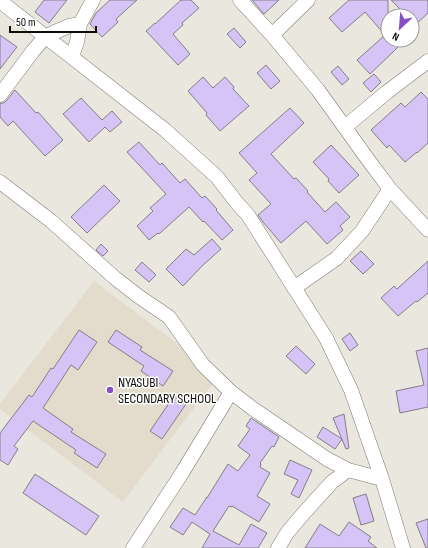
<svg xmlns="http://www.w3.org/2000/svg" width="428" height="548" font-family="'Sofia Sans Condensed',sans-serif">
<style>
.built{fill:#e3dccd}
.building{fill:#d7c4f7;stroke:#827f86}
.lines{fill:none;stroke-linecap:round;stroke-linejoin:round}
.minor-casing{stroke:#7f7c75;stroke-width:15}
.minor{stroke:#fff;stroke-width:14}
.poi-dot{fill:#864fc7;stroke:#fff;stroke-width:1.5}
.labels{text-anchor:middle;stroke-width:3;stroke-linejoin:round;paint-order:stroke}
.poi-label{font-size:14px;fill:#0d0c09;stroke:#fff;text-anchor:start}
</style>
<rect width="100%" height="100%" fill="#eae7df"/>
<path class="built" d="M94 281 219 375 123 502 0 409V404Z"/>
<path class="building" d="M44 0H67L49 23 35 12Z
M110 0H137L116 19 118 22 102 37 90 24 96 13Z
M181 0H191L199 8 182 23 183 25 173 34 190 54 178 65 146 31 155 23V24Z
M252 0H279L264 14Z
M349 0H388V40H405L392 53 370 74 357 60 385 35 365 12 342 32 329 18Z
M391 0H428V13L412 28V16H407Z
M234 28 246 42 240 48 227 34Z
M0 35 17 47 0 69Z
M266 65 280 81 271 89 257 73Z
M338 66 349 79 342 85 331 72Z
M374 74 381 82 371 92 363 83Z
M203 77 213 88 225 77 234 87 233 89 249 106 220 131 206 115 207 113 188 91Z
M15 90 36 113 38 112 63 140 45 156 13 121 8 126 0 117V103H4L7 100Z
M421 92 428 99V143L417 153V152L405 162 389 145 387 148 371 130 401 103 405 107Z
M81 98 102 120 112 111 122 122 110 132 105 127 89 142 63 114Z
M290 108 304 123 271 154 294 179 296 178 308 191 307 192 325 212 336 202 350 217 340 226 343 230 327 244 306 221 281 243 263 222 258 215 271 204 249 180 257 173 239 153Z
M139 142 160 165 162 163 180 183 185 179 202 198 205 196 217 209 216 210 233 230 222 240 204 221 203 222 189 207 159 234 158 233 149 240 137 226 153 211 150 208 166 194 127 152Z
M331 145 359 175 339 193 328 181 329 179 313 162Z
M104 185 120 201 87 233 71 217Z
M212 239 221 249 203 265 183 286 166 269 186 249 194 255Z
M101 244 108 251 103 256 96 250Z
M361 251 374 264 363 274 350 261Z
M428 261V293L417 302 416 301 398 316 381 298 394 286 397 289Z
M142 262 156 275 149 282 135 270Z
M79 330 97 342 78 370 71 365 43 408 73 429 71 432 106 454 97 468 74 453 76 450 33 421 14 446 18 449 8 465 0 460V433L29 395 32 397 51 368 53 369Z
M116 330 142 347 140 350 173 371 163 386 141 371 144 366 108 342Z
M350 333 358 345 350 351 342 339Z
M296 346 315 364 306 374 286 356Z
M428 348V407L400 413 396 391 424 385 416 351Z
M174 396 186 404 162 439 150 431Z
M344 414 349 448 346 449 333 418Z
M251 418 279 437 274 447 272 446 260 463 261 464 260 467 270 473 257 496 270 504 259 522 232 506V507L229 506 213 531 239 545 251 524 267 533 258 548H202L210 534 192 522 183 535 170 527 183 508 195 515 207 497V498L228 464 238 471 250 455 238 446 250 429 246 426Z
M323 427 342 439 335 449 317 437Z
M290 460 312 470 299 498 291 494 298 480 284 474Z
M35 474 99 516 86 535 23 493Z
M366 494 374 521 361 525 353 498Z
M428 519V548H426L416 523Z
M349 522 371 537 368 541 377 548H305L320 524 339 536Z"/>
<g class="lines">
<defs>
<path id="minor" d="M240 0 272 35 318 90 369 161 390 189 428 230
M0 1 165 130 217 177 237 203 248 215 326 338 351 390 382 479 403 548
M272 35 308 0
M72 57 77 42 80 24 93 0
M0 95 33 51 45 37 55 32 69 26 80 24
M345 127 387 92 428 61
M0 182 51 221 115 278 138 296 169 317 203 365 231 392 252 408 327 459 348 470 382 479
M294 288 337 258 362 231 390 189
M133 548 182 473 231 392
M278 548 287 533 303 514 332 482 348 470"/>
</defs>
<use href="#minor" class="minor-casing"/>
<use href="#minor" class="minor"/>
</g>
<circle class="poi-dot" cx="110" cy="390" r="4"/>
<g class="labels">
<g class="poi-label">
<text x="118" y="387">NYASUBI<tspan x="118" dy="16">SECONDARY SCHOOL</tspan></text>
</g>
</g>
<g transform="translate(400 28) rotate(206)"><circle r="19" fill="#ffffff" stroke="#9e9e9d"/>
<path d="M0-3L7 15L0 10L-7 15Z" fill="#864fc7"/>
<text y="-6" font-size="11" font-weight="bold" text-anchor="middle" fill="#0d0c09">N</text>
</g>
<path d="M10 26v6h86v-6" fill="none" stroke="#0d0c09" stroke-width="2"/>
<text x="16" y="26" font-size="12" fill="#0d0c09" stroke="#ffffff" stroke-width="3" paint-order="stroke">50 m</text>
</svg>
